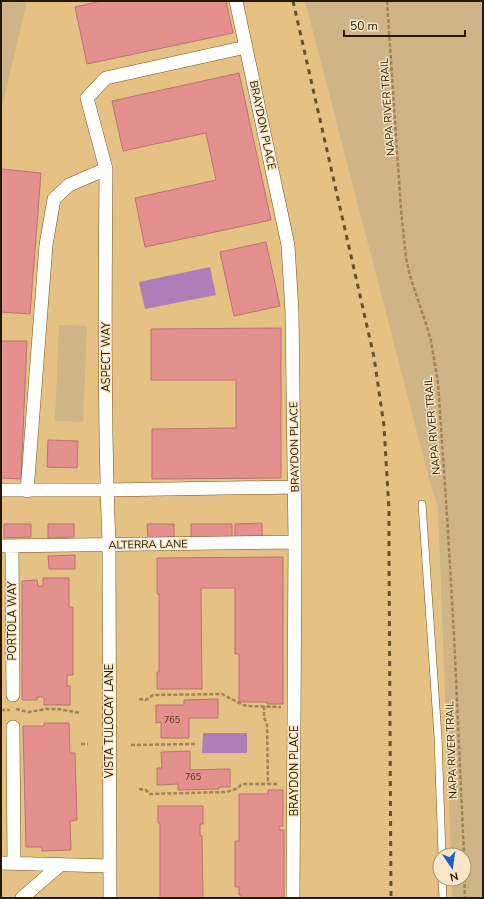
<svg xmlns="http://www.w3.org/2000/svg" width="484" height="899" font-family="'Nunito Sans',sans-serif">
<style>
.green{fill:#ceb487}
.water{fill:#af7eb8}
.building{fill:#e3908e;stroke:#b97371}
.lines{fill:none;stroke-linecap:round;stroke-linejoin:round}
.service-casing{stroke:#745511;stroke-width:8}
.minor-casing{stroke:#745511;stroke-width:14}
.path{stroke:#a18555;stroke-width:2.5;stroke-dasharray:4 2;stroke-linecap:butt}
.service{stroke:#fff;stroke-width:7}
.minor{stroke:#fff;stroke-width:13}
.rail{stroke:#66522d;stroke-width:3;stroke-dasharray:5 5;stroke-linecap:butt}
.labels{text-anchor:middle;stroke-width:3;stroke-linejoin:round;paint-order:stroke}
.number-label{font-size:9px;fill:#553724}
.street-label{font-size:11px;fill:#261901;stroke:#f7e5c6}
</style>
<rect width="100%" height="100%" fill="#e5c183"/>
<path class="green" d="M1 1H27L1 111Z
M305 1H483V898H452V879H464V855H451L438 507 431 486Z
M59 325 87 326 83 422 55 421Z"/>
<path class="water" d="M210 267 216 295 145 309 139 282Z
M203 733H247V753H202Z"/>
<path class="building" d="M101 1H226L233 33 87 64 75 7Z
M239 73 271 220 145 247 135 198 216 180 206 133 123 151 112 101Z
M1 169 41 173 30 314 1 312Z
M266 242 280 306 234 316 220 252Z
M281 328V478L152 479V429L236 428V380H151V329Z
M1 341H27L21 479 1 478Z
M48 440 78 441 77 468 47 467Z
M262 523V537H235V524Z
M4 524H31V537L4 538Z
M48 524H74V537L48 538Z
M147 524H174V537L148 538Z
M191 524H232V537H191Z
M75 555V569H49L48 556Z
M283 557V704H267V702H239V654H235V588H201L202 689H157V672H159V594H157V558Z
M43 578H69V607H73V675H67V686H70V705H44V697H37V700H22V581L37 580 38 586H43Z
M218 699V718H189V738H161V722L156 723V705H184V700Z
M44 723H69L70 753H75L77 820 70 821 71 850 42 851V847H26L23 726H44Z
M190 751V770L230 769V787H219V789L178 790V784L157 785V768H162L161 752Z
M268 790H283V826H279V830H284V898H241V895H239V887H235V841H239V794H268Z
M158 806H203V824H200V835L202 836 203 898H160V823H158Z"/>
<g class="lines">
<defs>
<path id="service" d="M422 504 438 737 442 855
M442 879 443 898"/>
<path id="minor" d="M236 1 288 245 292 312 295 542 293 898
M106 169 87 98 106 78 246 47
M1 490H107L294 487
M27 491 46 245 54 199 69 185 106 169C105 294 104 419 109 544L110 898
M1 546 295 542
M12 547 13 695
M13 727 14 863
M1 863 109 866
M22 898 60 865"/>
</defs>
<use href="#service" class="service-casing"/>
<use href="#minor" class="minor-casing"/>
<path class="path" d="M387 1 401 210 406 258 410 276 426 324 431 341 438 383 448 531 454 635 464 855
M139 699 146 700 153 695 222 694 243 705 248 706 281 707
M264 706V718L267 723 268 784
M16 709 28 712 47 709H58L81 713
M1 710H10
M81 744H88
M131 745 195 744
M139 789 146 790 150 794 227 792 238 788 241 785 245 784H279
M464 866 465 898"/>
<use href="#service" class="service"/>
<use href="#minor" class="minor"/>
<path class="rail" d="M293 1 374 357 384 426 389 510V550L391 898"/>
</g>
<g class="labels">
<g class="number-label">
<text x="172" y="723">765</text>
<text x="193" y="780">765</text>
</g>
<g class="street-label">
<text transform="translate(387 107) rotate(-94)" y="4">NAPA RIVER TRAIL</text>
<text transform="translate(263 125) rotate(78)" y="4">BRAYDON PLACE</text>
<text transform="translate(106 357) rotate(-90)" y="4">ASPECT WAY</text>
<text transform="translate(432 426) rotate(-95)" y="4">NAPA RIVER TRAIL</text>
<text transform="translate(294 447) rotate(-91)" y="4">BRAYDON PLACE</text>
<text transform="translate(148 544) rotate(-1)" y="4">ALTERRA LANE</text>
<text transform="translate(12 621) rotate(-90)" y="4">PORTOLA WAY</text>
<text transform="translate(109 721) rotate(-90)" y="4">VISTA TULOCAY LANE</text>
<text transform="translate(451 750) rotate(-92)" y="4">NAPA RIVER TRAIL</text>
<text transform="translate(294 771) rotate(-90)" y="4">BRAYDON PLACE</text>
</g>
</g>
<rect width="484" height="899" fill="none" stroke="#261901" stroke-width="4"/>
<g transform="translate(452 867) rotate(167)"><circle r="19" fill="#f7e5c6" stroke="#a39377"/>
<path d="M0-3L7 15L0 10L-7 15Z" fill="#215dca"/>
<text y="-6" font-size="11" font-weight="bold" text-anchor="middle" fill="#261901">N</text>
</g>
<path d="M344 30v6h121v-6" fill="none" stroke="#261901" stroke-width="2"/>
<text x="350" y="30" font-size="12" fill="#261901" stroke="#f7e5c6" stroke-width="3" paint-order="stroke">50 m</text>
</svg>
